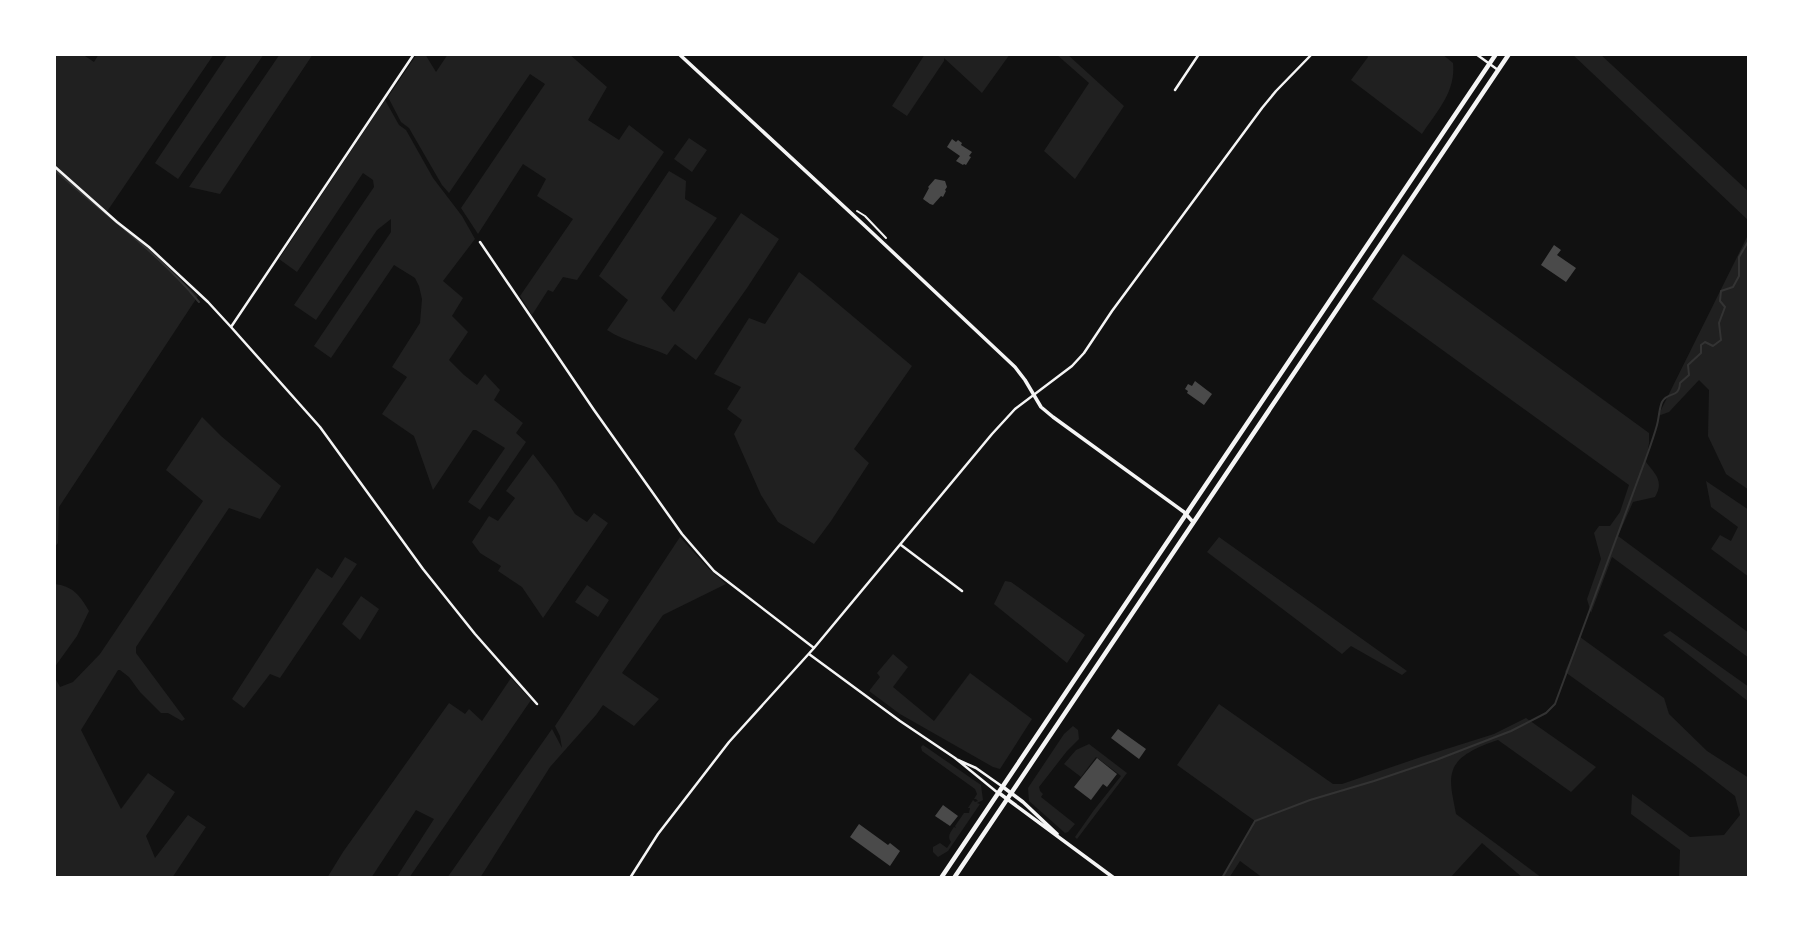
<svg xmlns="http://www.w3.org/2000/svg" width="1803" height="932" font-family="Bitter,serif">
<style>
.green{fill:#202020}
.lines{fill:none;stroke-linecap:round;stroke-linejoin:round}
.stream{stroke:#333;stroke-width:2}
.building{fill:#4a4a4a}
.path{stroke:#f5f5f5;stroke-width:2}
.minor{stroke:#f5f5f5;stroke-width:2.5}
.tertiary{stroke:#f5f5f5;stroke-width:3.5}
.primary{stroke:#f5f5f5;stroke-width:4.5}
</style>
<rect width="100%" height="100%" fill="#111"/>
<path class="green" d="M54 54H82L94 62 99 54H214L108 210 105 213 148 249 198 296 59 507 58 543 54 548Z
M228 54H264L178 179 155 163Z
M280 54H313L220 194 189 187Z
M417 54H425L436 72 448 54H569L607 87 588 120 619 140 629 125 664 152 577 280 563 277 553 292 548 290 532 315 520 296 573 219 537 196 546 179 523 164 478 234 461 208 545 84 530 74 449 193 442 185 409 128 401 122 388 97Z
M925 54H1010L982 93 944 58V61L907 116 892 106Z
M1056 54H1067L1124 106 1075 179 1044 151 1089 83Z
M1366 54H1442L1453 63C1456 92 1437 111 1422 134L1351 80 1368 57Z
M1572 54H1600L1749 192V221Z
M385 100 399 125 406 130 433 178 462 216 475 239 443 281 463 298 452 316 468 332 449 360 464 375 477 385 485 374 500 390 494 400 523 423 516 433 526 442 480 510 468 502 505 448 476 430H473L433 490 414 436 382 414 407 377 392 367 420 323 422 299 419 286 415 278 394 265 331 358 314 346 391 232V219L377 230 316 320 294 305 374 187 373 180 363 173 297 272 279 259Z
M689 138 707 150 692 172 674 159Z
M669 171 686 181 685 199 717 218 661 298 674 312 741 213 779 239 747 288 696 360 675 344 667 355C647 346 626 342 607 330L628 300 599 276Z
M1749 233V490L1726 474 1708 436 1709 390 1699 380 1669 412 1658 416Z
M1403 254 1649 433V443L1646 462C1656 475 1664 481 1655 497L1633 502 1618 536 1749 633V658L1612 557 1591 613 1587 599 1601 559 1594 533 1599 526H1610L1620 512 1629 485 1372 299Z
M799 272 812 282 912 366 854 449 869 463 831 521 814 544 778 522 761 495 734 434 742 420 727 409 741 387 714 374 749 318 765 324Z
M202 417 221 436 281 486 260 519 229 508 136 647V653L185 719 182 721 168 713H161L140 692 129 677 120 670H118L81 730 121 809 148 773 175 792 146 836 155 858 188 815 206 827 172 878H54V676L60 687 73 682 100 654 203 501 166 470Z
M533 454 556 484 575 514 587 522 594 513 608 523 543 618 522 587 498 571 501 566 480 553 472 542 489 516 498 521 515 498 506 491Z
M1706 481 1749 510V577L1711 549 1720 535 1731 541 1738 527 1711 507Z
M680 537 709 569 726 584 663 615 622 673 659 699 634 726 603 705 596 715 550 767 480 878H447L552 729 562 748 560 736 555 726Z
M1219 537 1407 671 1402 675 1351 646 1342 654 1207 552Z
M345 557 357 564 280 678 270 674 244 708 232 699 317 568 332 578Z
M1005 581 1011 582 1085 635 1067 663 994 604Z
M54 584C74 586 80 596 89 611L77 636 54 668Z
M587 585 609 600 598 617 575 602Z
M361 596 379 609 360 640 342 624Z
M1670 631 1749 687V702L1663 635Z
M1580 637 1664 698 1669 714 1707 751 1749 778V878H1679L1680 850 1631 814 1632 794 1690 837 1724 835 1740 815 1735 796 1695 765 1565 672Z
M893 654 908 667 893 687 934 721 970 673 1032 719 1000 769 993 767 900 714 869 691 880 677 877 673Z
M511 678 531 700 409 878H396L434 819 416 810 371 878H327L343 852 449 703 465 714 469 709 482 721Z
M1219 704 1333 784H1342L1421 757 1494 734 1526 718 1596 767 1571 792 1498 740C1483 745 1458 754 1453 770 1448 782 1454 801 1456 814L1542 878H1523L1482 843 1450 878H1263L1240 861 1229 878H1222L1255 821 1177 765Z
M1073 726 1078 730 1079 739 1067 751 1039 787 1040 791 1043 794 1041 797 1075 824 1068 832 1065 833 1029 801 1028 788 1064 734Z
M1089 744 1127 773 1077 839 1075 837 1094 810 1121 776 1096 757 1081 777 1064 764 1076 750Z
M923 745 981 785 983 800 977 803 980 804 948 851 938 857 933 852V847L940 843 947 848 951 842C947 836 950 833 954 827L956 828 955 826 964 813H969L970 808H968L973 800 975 802 978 801 976 799H974L977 794 975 789 922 751 921 747Z"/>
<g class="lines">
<path class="stream" d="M54 169C102 213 157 251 199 302
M1222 878 1255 821 1310 800 1374 781 1436 760 1511 731 1546 713 1555 704 1646 458C1650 447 1654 436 1657 425 1659 418 1659 409 1662 402 1668 391 1679 399 1680 383L1689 375 1688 365 1701 353V345L1705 342 1713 346 1721 340 1719 323 1725 307 1720 301 1721 291 1733 287 1739 276V257L1749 240"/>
</g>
<path class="building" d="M952 139 956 142 958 140 962 143 961 145 972 152 969 156 971 157 966 165 964 164 963 165 956 161 960 156 947 147Z
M935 179 945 181 947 187 945 190 946 191 943 197 941 196 933 205 930 204 923 199 929 188 928 187Z
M1554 245 1561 250 1557 255 1576 268 1566 282 1541 265Z
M1195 381 1212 394 1204 405 1187 393 1188 391 1185 389 1188 384 1192 386Z
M1118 729 1146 749 1139 759 1111 738Z
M1097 758 1117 774 1107 787 1103 784 1091 800 1074 787Z
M943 805 958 816 950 826 935 816Z
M859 824 888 845 890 843 900 851 890 866 850 837Z"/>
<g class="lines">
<path class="path" d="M857 211 865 216 886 238"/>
<path class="minor" d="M414 54 231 327 320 427 423 569 475 634 537 704
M1476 54 1498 70
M1175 90 1199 54
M54 166 117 222 149 247 208 302 231 327
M480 242 594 410 682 534 714 571 814 648
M901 545 962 591
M809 654 900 721 955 758 998 793
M958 760 976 768 1003 787
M630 878 658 834 729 742 814 648 992 434 1015 409 1072 366 1084 353 1112 311 1262 108 1276 91 1312 54"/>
<path class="tertiary" d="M679 54 865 226 1015 367 1025 380 1041 407 1053 417 1184 512 1193 522
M1003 787 1023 802 1057 834
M999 793 1114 878"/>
<path class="primary" d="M941 878 1496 54
M954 878 1509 54"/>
</g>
<rect width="1803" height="932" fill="none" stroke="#ffffff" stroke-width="112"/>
</svg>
